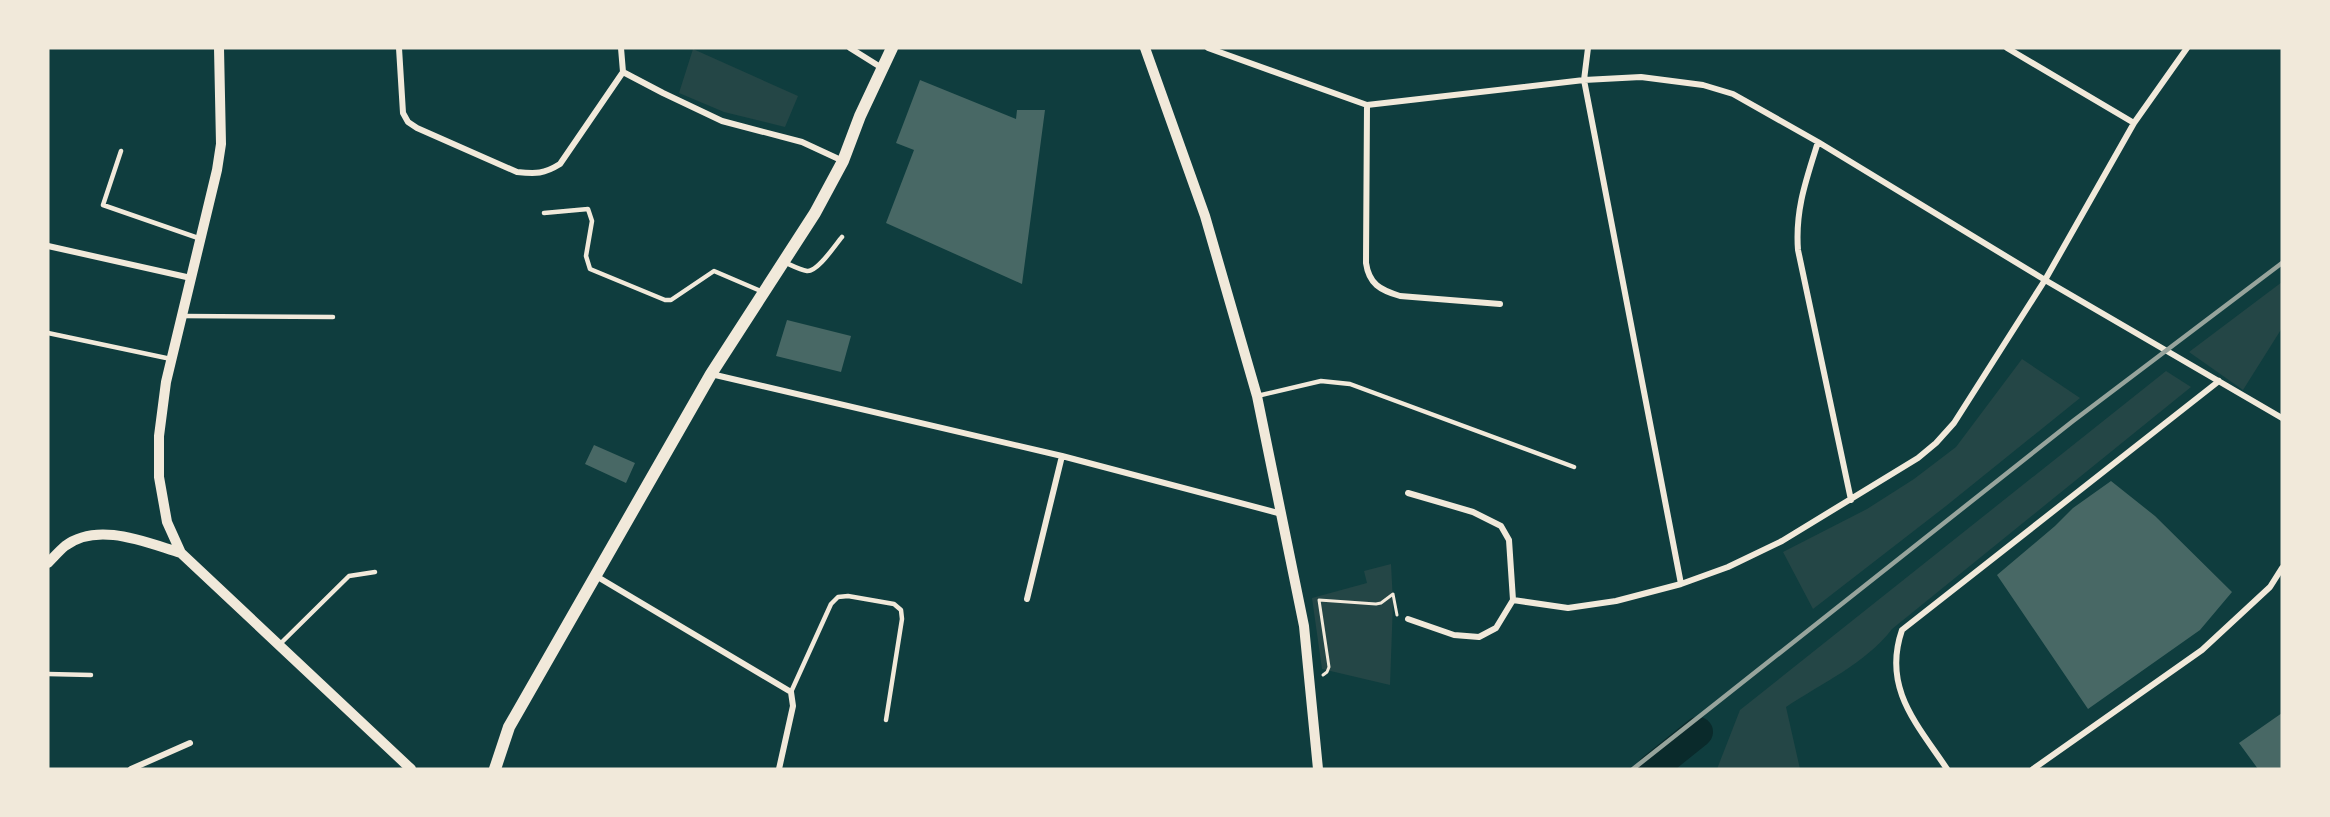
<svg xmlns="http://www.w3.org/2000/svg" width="2330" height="817" font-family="Poppins,sans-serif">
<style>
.green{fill:#244646}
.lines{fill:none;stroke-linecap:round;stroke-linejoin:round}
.river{stroke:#0a2a2b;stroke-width:30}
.building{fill:#486865}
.path{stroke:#f1e9da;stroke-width:3}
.service{stroke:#f1e9da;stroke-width:4.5}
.minor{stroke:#f1e9da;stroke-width:6}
.tertiary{stroke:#f1e9da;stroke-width:10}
.secondary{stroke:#f1e9da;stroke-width:12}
.rail{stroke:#97a49c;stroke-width:4.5}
</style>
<rect width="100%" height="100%" fill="#0f3d3e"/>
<path class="green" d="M693 49 798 96 785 127 724 112 679 93Z
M2282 282V328L2243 390 2189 352Z
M2022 359 2080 398 1946 506 1813 609 1783 552 1867 509 1914 479 1956 447Z
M2166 371 2191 387 1892 629C1865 664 1822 683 1786 707L1800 769H1717L1740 710Z
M1391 564 1393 602 1390 685 1322 669 1312 598 1367 583 1364 571Z"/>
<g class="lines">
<path class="river" d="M1652 769 1698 732"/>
</g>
<path class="building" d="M920 80 1016 119 1017 110H1045L1022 284 886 223 914 150 896 143Z
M787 320 851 336 841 372 776 356Z
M594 445 635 463 626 483 585 464Z
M2111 481 2155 516 2232 592 2200 630 2088 709 1997 575 2055 526 2073 508Z
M2282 713V769H2258L2239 743Z"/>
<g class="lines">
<path class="path" d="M1323 675 1327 672 1329 667 1319 600 1376 604 1381 603 1393 594 1397 615"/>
<path class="service" d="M121 151 103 205 201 239
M544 213 588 209 592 221 586 256 590 269 665 300H671L714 271 763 292
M784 262C791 265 800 270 807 271 818 272 835 245 842 237
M183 316 333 317
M48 333 171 359
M1257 396 1321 381 1350 384 1574 467
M280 644 349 576 375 572
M48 674 91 675
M791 692 831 604 838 597 848 596 894 604 901 610 902 619 886 720"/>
<path class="minor" d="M399 48 403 113 408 122 417 128 517 172C536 174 544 174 560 164L623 72 621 48
M850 48 882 68
M1208 48 1367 105 1584 80 1641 77 1703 85 1733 94 1818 142 2045 280 2282 418
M1588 48 1584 80 1681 584
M2007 48 2134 123
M623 72 663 93 722 121 802 142 843 161
M1367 105 1366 263C1369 284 1380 290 1400 296L1500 304
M1818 142C1806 180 1795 210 1798 250L1851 500
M48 246 191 278
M711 374 1062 456 1282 514
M1408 493 1473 512 1501 526 1509 540 1513 600 1496 628 1479 637 1454 635 1408 619
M596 576 791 692 793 706 779 769
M1027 599 1062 456
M1513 600 1568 608 1616 601 1681 584 1728 567 1782 541 1918 458 1936 443 1954 423 2045 280 2134 123 2187 48
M131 769 190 743
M1947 769C1917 724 1882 688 1902 630L2219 381
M2033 769 2202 650 2270 587 2282 568"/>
<path class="tertiary" d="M219 48 221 144 217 170 166 382 159 436V477L167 522 181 553 411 769
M1145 48 1205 216 1257 396 1304 626 1318 769
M48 563C54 557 59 551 65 546 98 521 147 543 181 553"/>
<path class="secondary" d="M495 769 509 727 711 374 815 213 843 161 860 116 892 48"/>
<path class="rail" d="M1633 769 2073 421 2282 263"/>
</g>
<rect width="2330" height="817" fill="none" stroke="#f1e9da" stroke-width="99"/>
</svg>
